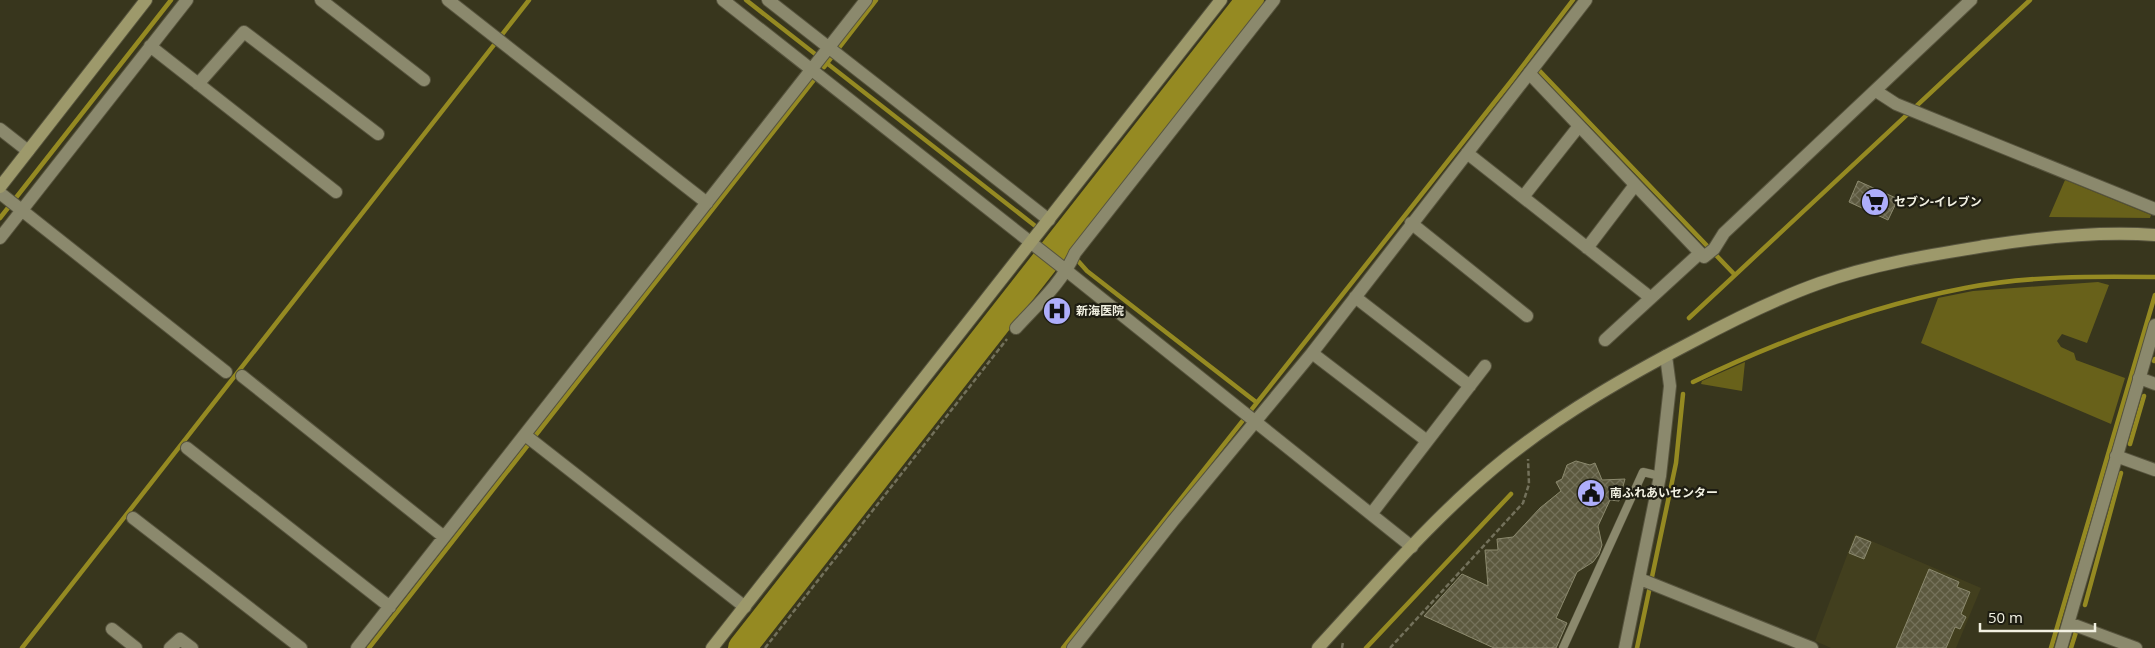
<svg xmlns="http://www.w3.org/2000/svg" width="2155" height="648" font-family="'Open Sans','Noto Sans JP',sans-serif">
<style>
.built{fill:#423f1e}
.green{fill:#68611a}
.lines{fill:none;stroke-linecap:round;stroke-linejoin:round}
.stream{stroke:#958a22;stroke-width:4.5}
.river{stroke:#958a22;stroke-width:28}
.building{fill:url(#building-cross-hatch);stroke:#8c8a6e}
.lane-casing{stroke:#57543e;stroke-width:9}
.street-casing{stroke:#57543e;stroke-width:14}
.secondary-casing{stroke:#57543e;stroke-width:14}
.path{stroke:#73715b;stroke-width:2.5;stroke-dasharray:5 2.5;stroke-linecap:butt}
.lane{stroke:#8b896d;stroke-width:8}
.street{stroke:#8b896d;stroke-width:12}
.secondary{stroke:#9d996b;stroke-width:12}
.labels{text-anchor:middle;stroke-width:4.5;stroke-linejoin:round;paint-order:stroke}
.poi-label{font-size:12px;font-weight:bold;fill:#f2f1e2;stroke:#1e1d12;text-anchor:start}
</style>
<defs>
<pattern id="building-cross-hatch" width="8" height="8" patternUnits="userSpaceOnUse" patternTransform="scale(1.25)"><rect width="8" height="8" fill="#5c593f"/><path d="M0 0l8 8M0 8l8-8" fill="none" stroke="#74715a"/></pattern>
</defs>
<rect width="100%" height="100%" fill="#38361d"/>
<path class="built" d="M1855 534 1981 588 1956 648H1946L1955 627 1960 629 1966 617 1961 614 1970 592 1957 587 1959 581 1929 569 1896 648H1831L1815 641Z"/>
<path class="green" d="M2065 180 2151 215 2150 218 2049 217Z
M2098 282 2109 285 2087 343 2062 334 2057 341 2061 347 2074 353 2076 360 2125 378 2111 424 1921 343 1938 298 1973 291Z
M1745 362 1742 391 1701 384 1702 381Z"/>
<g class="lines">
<path class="stream" d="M746 0 1034 225
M1535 66 1735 275
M824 67 876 0
M0 218 171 0
M1054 236 1060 242
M1058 245 1067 252
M1079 262 1087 271 1256 402
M1689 318 2030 0
M2154 361 2155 359
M1693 382C1780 340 1871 306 1965 288 2027 276 2092 276 2155 277
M2130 444 2144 396
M2085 605 2121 473
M22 648 529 0
M369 648 813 81
M1063 648 1512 80 1573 0
M1366 648 1511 494
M1637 648 1676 463 1683 394
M2051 648 2155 295
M2071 648 2076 632"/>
<path class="river" d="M742 648 1250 0"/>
</g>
<path class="building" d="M1858 181 1898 199 1888 220 1849 202Z
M1576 461 1590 465 1595 463 1602 480 1625 479 1619 501 1610 500 1598 526 1602 545 1599 554 1593 562 1577 572 1556 618 1567 623 1556 648H1494L1424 616 1462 574 1488 586 1485 550H1498L1497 539 1513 537 1540 508 1561 491 1556 482 1562 479 1567 465Z
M1856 536 1871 542 1864 559 1849 553Z
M1929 569 1959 582 1957 587 1970 592 1961 614 1966 617 1960 629 1955 627 1946 648H1896Z"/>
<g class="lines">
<defs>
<path id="lane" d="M1563 648 1643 472 1660 476"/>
<path id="street" d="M321 0 424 80
M448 0 707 203
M723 0 1067 271 1412 547
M768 0 1049 220
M150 46 336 192
M1529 73 1704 257 1714 249 1724 233 1971 0
M198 84 244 32 378 134
M1876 91 1896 104 2155 209
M0 129 28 151
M1467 153 1651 298
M0 193 226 372
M1523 197 1579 126
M1411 223 1527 316
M0 238 187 0
M1587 248 1635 185
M1355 297 1470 386
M1016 328C1038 304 1062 283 1075 253L1274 0
M1605 340 1700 253
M1312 353 1427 441
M242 376 444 537
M2139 378 2155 384
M525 435 745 607
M187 448 390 607
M2116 456 2155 470
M1372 513 1485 366
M133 518 301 648
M1640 579 1812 648
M2069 623 2136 648
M112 629 136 648
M170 648 180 639 192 648
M357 648 866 0
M1073 648 1173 521 1312 353 1586 0
M1625 648 1660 476 1670 386 1666 356
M2061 648 2155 325"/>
<path id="secondary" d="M0 187 146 0
M712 648 1221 0
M1318 648C1378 583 1437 513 1506 458 1564 412 1627 376 1692 342 1733 320 1775 299 1820 283 1873 264 1930 255 1985 246 2041 237 2099 231 2155 235"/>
</defs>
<use href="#lane" class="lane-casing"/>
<use href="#street" class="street-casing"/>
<use href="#secondary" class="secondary-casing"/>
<path class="path" d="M765 648 1007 339
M1342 648 1343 642
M1390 648 1523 503 1529 484 1528 459"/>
<use href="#lane" class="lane"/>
<use href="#street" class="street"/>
<use href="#secondary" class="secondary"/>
</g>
<defs>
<symbol id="supermarket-disc" viewBox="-11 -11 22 22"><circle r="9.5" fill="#aeaefb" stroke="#1e1d12"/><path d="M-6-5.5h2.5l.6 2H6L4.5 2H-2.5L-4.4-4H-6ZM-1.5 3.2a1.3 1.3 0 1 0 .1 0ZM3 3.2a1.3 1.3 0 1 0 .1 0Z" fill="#111"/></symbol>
<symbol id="hospital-disc" viewBox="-11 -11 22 22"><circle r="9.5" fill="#aeaefb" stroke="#1e1d12"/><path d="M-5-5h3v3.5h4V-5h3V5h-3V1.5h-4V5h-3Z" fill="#111"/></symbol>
<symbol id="civic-disc" viewBox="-11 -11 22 22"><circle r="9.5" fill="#aeaefb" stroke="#1e1d12"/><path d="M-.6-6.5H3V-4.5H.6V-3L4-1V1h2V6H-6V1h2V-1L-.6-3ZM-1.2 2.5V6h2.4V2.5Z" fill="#111"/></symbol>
</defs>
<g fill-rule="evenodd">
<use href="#supermarket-disc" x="1859" y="186" width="32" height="32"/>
<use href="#hospital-disc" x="1041" y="295" width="32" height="32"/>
<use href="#civic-disc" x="1575" y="477" width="32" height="32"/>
</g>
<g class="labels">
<g class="poi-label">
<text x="1894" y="206">セブン-イレブン</text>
<text x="1076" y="315">新海医院</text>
<text x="1610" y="497">南ふれあいセンター</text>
</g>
</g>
<path d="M1980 623v8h115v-8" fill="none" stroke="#f2f1e2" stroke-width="2.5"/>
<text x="1988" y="623" font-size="15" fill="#f2f1e2" stroke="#1e1d12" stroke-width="4" paint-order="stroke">50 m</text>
</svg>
